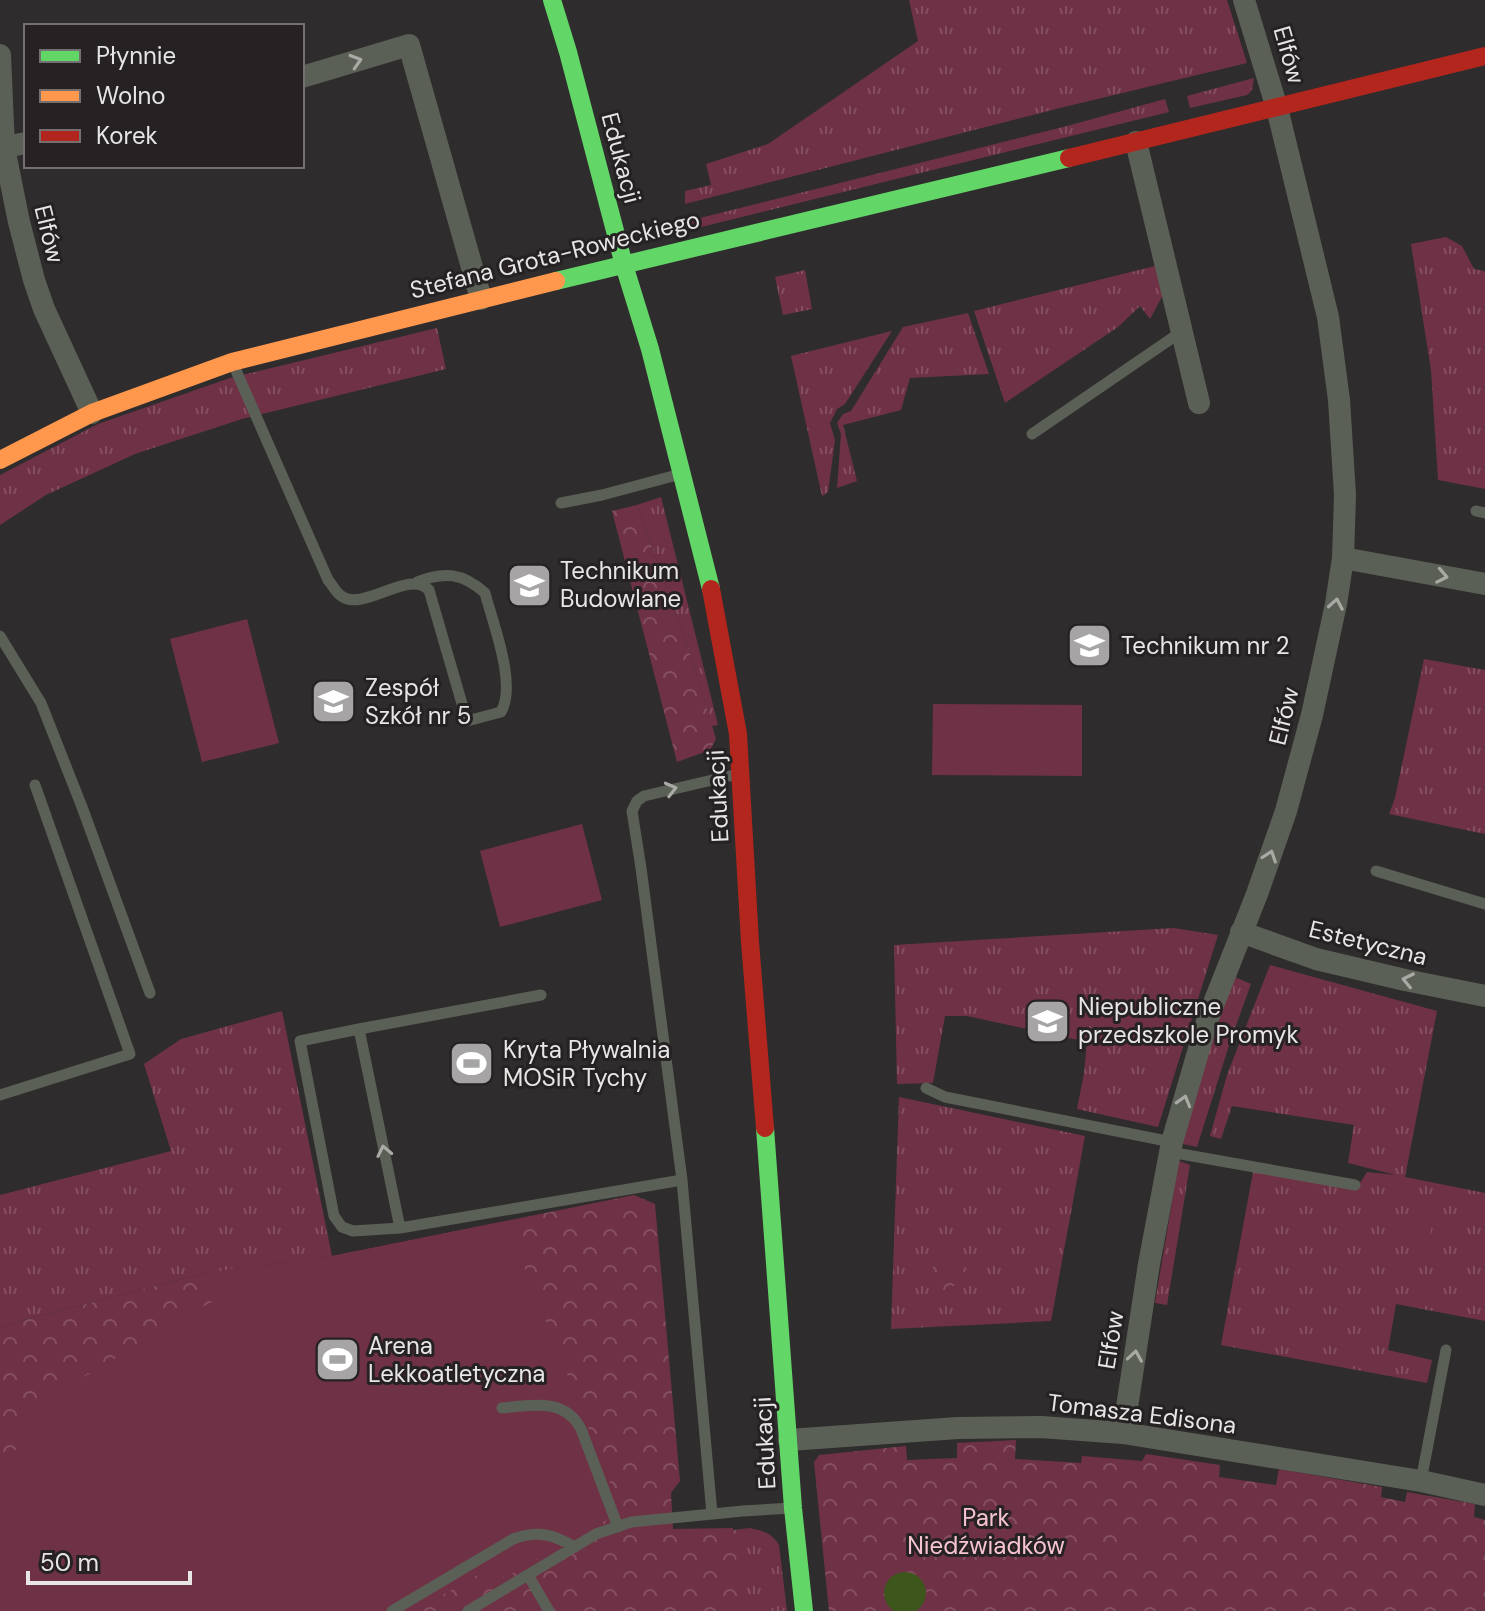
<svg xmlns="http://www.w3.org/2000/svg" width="1485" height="1611" font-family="'DM Sans',sans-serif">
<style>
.grass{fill:url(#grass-tufts)}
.forest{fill:url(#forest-crowns)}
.pitch{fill:#6f3146}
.water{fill:#3d561c}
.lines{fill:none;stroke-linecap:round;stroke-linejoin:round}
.lane{stroke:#5b6056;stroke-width:11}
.street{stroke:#5b6056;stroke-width:22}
.fast{stroke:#63d668;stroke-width:18}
.slow{stroke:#ff974d;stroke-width:18}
.jam{stroke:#b3261e;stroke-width:18}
.oneway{stroke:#a9a9a5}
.labels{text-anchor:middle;stroke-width:6;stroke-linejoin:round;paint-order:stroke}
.street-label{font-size:24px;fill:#e8e5e5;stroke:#262223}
.poi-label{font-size:24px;fill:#e8e5e5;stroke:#262223;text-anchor:start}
.park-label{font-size:24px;fill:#f7c4d1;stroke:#262223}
</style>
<defs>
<pattern id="grass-tufts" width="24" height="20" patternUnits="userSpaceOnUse" patternTransform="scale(2)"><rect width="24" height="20" fill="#6f3146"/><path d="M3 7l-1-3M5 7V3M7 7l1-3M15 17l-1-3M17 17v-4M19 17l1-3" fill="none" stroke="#844f61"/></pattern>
<pattern id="forest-crowns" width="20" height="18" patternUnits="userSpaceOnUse" patternTransform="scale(2)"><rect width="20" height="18" fill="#6f3146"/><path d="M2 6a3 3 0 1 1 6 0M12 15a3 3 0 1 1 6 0" fill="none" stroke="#844f61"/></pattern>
</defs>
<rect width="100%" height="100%" fill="#2f2c2d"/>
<path class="grass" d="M909 0H1227L1247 63 1060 108 685 204V191L711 185 706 164 768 144 918 41Z
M1254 78 1252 90 1247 95 1190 108 1187 96Z
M1165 99 1169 112 689 230 688 226 690 220 696 219 1067 126Z
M1446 237 1462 246 1474 269 1485 271V489L1438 480 1431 370 1411 244Z
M1155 266 1164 293 1150 319 1140 306 1118 327 1005 403 974 311Z
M805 270 812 309 783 315 775 277Z
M968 313 989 374 910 378 901 410 843 425 857 481 837 488 841 434 837 423 843 414 851 411 903 327Z
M437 328 446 369 242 419 135 454 46 495 0 525V475L98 424 230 378Z
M892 331 845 404 837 409 830 423 835 440 828 492 822 496 791 356Z
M661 497 718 725 712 726 695 668 637 505Z
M1424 659 1485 670V834L1389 814 1395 798Z
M1174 928 1218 935 1158 1127 1077 1109 1084 1073 1087 1042 967 1016H945L933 1083 897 1084 894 945Z
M1270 965 1437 1011 1405 1177 1485 1193V1321L1396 1304 1388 1350 1432 1360 1427 1383 1221 1345 1254 1167 1360 1183 1367 1172 1396 1175 1348 1163 1354 1125 1232 1106 1221 1139 1210 1136 1227 1075Z
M1235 977 1251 984 1231 1039 1197 1147 1178 1143 1213 1020Z
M282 1011 332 1256 205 1273 9 1324 0 1329V1195L171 1151 144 1064 181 1039Z
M899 1097 1085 1136 1051 1321 891 1329Z
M1179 1161 1190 1165 1167 1305 1155 1303Z
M750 1528C764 1531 771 1533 779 1545L787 1611H700L685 1536Z"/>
<path class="forest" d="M637 505 695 668 716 739 710 750 677 762 612 511Z
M634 1195 655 1204 680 1481 671 1493 673 1529 733 1528 742 1611H0V1329L9 1324 205 1273 332 1256Z
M951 1251 970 1272 942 1296 924 1275Z
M1016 1440 1015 1459 1081 1463 1082 1456 1142 1461 1146 1454 1220 1465 1219 1477 1276 1485 1279 1469 1382 1487 1381 1497 1405 1502 1407 1492 1475 1504 1474 1517 1485 1520V1611H829L814 1462 819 1455 906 1446 907 1460 957 1458V1443Z"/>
<path class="pitch" d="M247 619 279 743 202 762 170 639Z
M933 704 1082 705V776L932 775Z
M582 824 602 900 500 927 480 851Z
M1402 1219 1432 1224 1429 1241 1400 1236Z
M506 1221 623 1515 602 1522 504 1578 496 1564 415 1611H0V1467L26 1439 14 1418 213 1301 205 1273 332 1256Z
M1144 1519 1162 1522 1156 1550 1138 1546Z"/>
<path class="water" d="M884 1593a21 21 0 1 1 42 0a21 21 0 1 1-42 0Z"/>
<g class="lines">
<path class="lane" d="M234 366 328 580C332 584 335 591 340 595 362 614 409 568 429 590L467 721 501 712C517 684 493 624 485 593 463 573 444 571 417 582
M1032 434 1181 332
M561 503 602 495 677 475
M1476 511 1485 513
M0 636 41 703 82 807 150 993
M1376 871 1485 904
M359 1029 541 995
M926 1088 945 1097 1172 1142
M0 1095 130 1054 35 785
M1170 1152 1355 1185
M400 1228 359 1029 300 1041 334 1216 342 1227 353 1231 400 1228 682 1180
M502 1408C533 1405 565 1398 581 1429L618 1527
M1421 1481 1446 1350
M712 1514 682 1180 641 868 632 811 637 801 644 796 738 774
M528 1575 549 1611
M392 1611 513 1539C538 1530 552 1534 575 1547
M468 1611 596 1534 631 1522 743 1511 792 1508"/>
<path class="street" d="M0 55 4 148 19 222 34 280 44 309 92 413
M302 77 409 45 481 299
M1136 142 1199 403
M0 148 26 143
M1343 558 1485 584
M1241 932 1316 959 1405 980 1485 996
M1123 1433 1149 1264 1172 1142 1208 1018 1257 894 1286 811 1312 715 1336 604 1343 558 1345 495 1339 400 1328 317 1277 108 1244 0
M789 1440 958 1428 1041 1427 1123 1433 1421 1481 1485 1495"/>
<path class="fast" d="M552 0 568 52 624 265 650 349 711 589
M556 281 1069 158
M765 1128 793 1508 804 1611"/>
<path class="slow" d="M0 460 92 413 232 362 556 281"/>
<path class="jam" d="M1069 158 1485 56
M711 589 738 734 750 942 765 1128"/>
</g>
<defs><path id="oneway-chevron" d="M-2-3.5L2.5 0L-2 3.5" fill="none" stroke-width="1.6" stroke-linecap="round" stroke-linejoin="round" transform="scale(2)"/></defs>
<g class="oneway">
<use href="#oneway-chevron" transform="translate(356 61) rotate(-17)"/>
<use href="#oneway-chevron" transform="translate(1442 576) rotate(11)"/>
<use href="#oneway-chevron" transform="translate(1336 604) rotate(-80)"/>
<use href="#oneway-chevron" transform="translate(671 789) rotate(-14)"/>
<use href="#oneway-chevron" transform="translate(1270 856) rotate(-71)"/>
<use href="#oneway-chevron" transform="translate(1408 980) rotate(-168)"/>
<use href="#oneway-chevron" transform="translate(1184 1101) rotate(-74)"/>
<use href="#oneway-chevron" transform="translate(384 1151) rotate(-102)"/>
<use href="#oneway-chevron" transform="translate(1135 1356) rotate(-81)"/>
</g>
<defs>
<symbol id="school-square" viewBox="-11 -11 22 22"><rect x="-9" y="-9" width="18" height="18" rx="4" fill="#a7a4a5" stroke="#262223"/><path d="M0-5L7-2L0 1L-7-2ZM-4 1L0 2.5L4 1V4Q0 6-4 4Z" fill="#fff"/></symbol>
<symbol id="stadium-square" viewBox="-11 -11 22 22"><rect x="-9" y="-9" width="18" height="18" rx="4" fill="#a7a4a5" stroke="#262223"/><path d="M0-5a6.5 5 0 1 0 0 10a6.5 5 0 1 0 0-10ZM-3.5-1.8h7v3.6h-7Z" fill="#fff"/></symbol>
</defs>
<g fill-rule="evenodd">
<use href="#school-square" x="504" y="560" width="51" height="51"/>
<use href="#school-square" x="1064" y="620" width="51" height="51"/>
<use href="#school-square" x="308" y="676" width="51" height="51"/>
<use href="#school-square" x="1022" y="996" width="51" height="51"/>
<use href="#stadium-square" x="446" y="1038" width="51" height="51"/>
<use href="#stadium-square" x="312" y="1334" width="51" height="51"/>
</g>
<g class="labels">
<g class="street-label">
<text transform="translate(1289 55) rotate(74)" y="8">Elfów</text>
<text transform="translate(621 158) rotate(75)" y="8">Edukacji</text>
<text transform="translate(49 234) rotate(76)" y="8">Elfów</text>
<text transform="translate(555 255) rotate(-14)" y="8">Stefana Grota-Roweckiego</text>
<text transform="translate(1284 716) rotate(-76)" y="8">Elfów</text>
<text transform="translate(718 796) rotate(-93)" y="8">Edukacji</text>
<text transform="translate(1368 943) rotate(14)" y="8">Estetyczna</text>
<text transform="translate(1111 1340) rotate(-81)" y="8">Elfów</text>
<text transform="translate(1142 1414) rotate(7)" y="8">Tomasza Edisona</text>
<text transform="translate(765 1443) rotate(-93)" y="8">Edukacji</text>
</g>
<g class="poi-label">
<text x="560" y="579">Technikum<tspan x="560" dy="28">Budowlane</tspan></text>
<text x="1121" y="654">Technikum nr 2</text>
<text x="365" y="696">Zespół<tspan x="365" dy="28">Szkół nr 5</tspan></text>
<text x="1078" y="1015">Niepubliczne<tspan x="1078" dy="28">przedszkole Promyk</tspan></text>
<text x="503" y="1058">Kryta Pływalnia<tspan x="503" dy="28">MOSiR Tychy</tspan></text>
<text x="368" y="1354">Arena<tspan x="368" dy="28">Lekkoatletyczna</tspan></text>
</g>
<g class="park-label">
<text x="986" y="1526">Park<tspan x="986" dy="28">Niedźwiadków</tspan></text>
</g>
</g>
<rect x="24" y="24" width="280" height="144" fill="#262223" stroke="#747071" stroke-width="2"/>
<rect x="40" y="50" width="40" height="12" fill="#63d668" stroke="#747071" stroke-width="2"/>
<text x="96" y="64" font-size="24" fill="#e8e5e5">Płynnie</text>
<rect x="40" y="90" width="40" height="12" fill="#ff974d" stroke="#747071" stroke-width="2"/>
<text x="96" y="104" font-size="24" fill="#e8e5e5">Wolno</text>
<rect x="40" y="130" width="40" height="12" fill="#b3261e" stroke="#747071" stroke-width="2"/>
<text x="96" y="144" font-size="24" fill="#e8e5e5">Korek</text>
<path d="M28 1571v12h162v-12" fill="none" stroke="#e8e5e5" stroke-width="4"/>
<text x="40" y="1571" font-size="24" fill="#e8e5e5" stroke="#262223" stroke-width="6" paint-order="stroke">50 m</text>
</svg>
